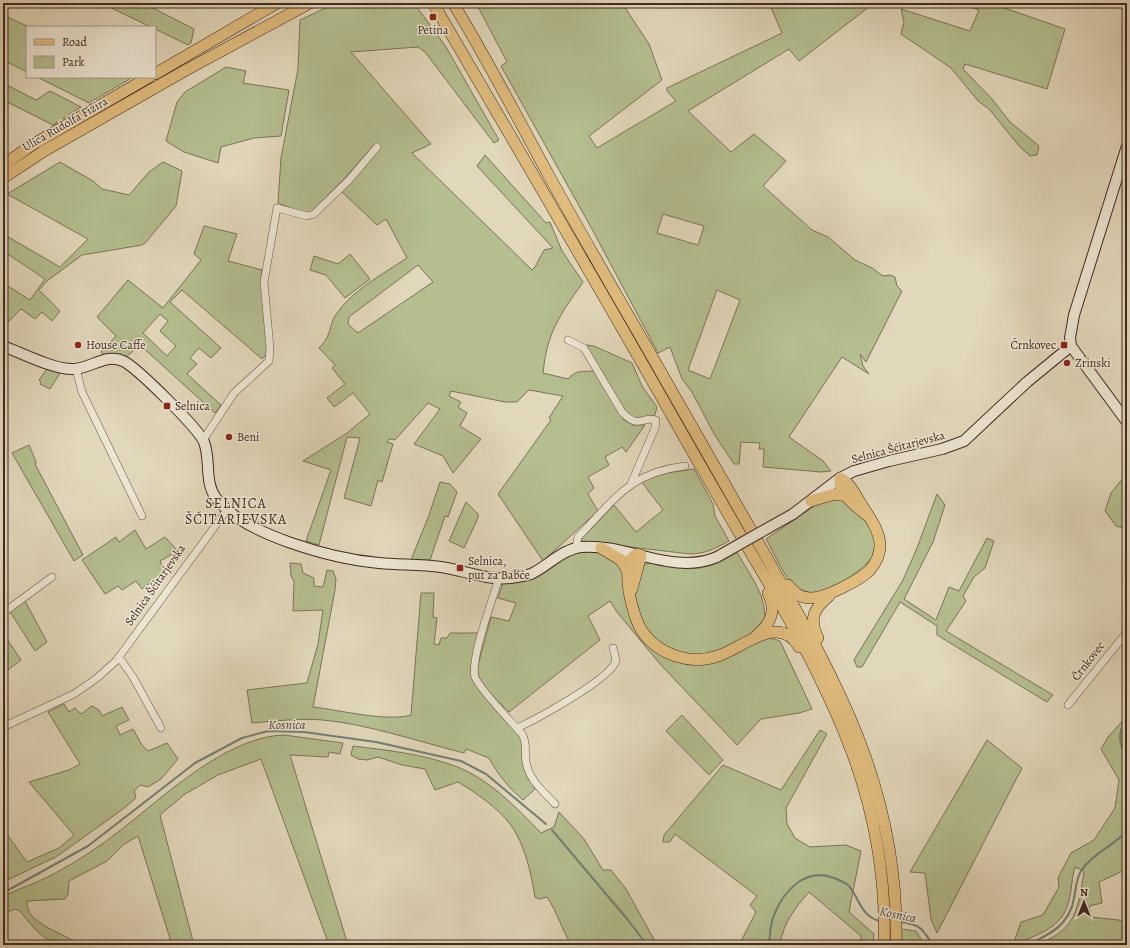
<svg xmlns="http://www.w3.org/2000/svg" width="1130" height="948" font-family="Alegreya,serif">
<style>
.green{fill:#b4be8f;stroke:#7a7458;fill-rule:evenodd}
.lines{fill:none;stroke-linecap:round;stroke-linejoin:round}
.stream{stroke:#738077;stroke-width:2}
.street-casing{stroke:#695547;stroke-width:8}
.secondary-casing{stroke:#412a21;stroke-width:12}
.primary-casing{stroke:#412a21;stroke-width:12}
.street{stroke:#ece5d2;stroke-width:7}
.secondary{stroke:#ece5d2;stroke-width:10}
.primary{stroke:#e0bc7d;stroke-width:11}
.secondary-bridge-casing{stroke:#412a21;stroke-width:12;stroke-linecap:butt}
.secondary-bridge{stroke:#ece5d2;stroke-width:10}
.poi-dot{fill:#8f2418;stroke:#ece5d2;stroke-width:1.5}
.labels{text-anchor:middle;stroke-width:3;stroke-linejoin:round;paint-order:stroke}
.poi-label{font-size:12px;fill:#412a21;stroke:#ece5d2;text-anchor:start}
.street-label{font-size:12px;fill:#412a21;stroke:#ece5d2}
.water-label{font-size:13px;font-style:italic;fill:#52473e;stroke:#ece5d2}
.quarter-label{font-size:14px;letter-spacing:1px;fill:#412a21;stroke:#ece5d2}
</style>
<rect width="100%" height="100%" fill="#e1d7ba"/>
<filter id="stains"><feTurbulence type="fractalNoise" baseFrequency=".005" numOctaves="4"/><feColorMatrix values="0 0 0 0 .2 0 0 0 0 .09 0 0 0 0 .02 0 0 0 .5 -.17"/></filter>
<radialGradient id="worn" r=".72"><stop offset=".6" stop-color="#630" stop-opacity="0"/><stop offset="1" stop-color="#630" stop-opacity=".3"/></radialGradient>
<path class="green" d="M101 3H143L194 29 191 43 188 45 155 29V27H151Z
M336 3H414L446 47 499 140 494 143 425 52 418 47 351 52 431 144 412 153 532 270 535 267 544 250 553 248 477 166 485 155 546 223 550 222 562 251 583 282C560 315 547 332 543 373L568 379C577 369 583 372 594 371L624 420 633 425H645L626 452 622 447 605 457 609 465 588 477 594 488 588 494 598 511 543 561 498 494 551 420 549 418 563 396 529 390 517 402H505L451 391 449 396 461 402 458 407 467 413 460 426 481 439 453 473 443 456 414 444 440 409 428 403 395 440 389 439 387 442 393 444 382 482 378 480 371 506 344 498 360 438 347 437 319 545 306 541 331 470 303 461 347 433 370 414 353 393 334 407 327 398 345 384 332 368 335 365 319 348C333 334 328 325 337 313 354 289 383 274 407 258L386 219 377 225 341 191 374 145 343 180 311 212 306 214 278 203 281 158 298 69 300 20ZM418 265 433 282 358 333 348 324 349 317Z
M476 3H622L649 44 662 80 589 136 597 148 676 101 667 91V88L782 33 769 3H874L799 61 789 49 688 111 731 152 754 134 786 161 763 186 812 230 828 237 855 260 872 268 883 276 890 275 895 277 897 286 902 291 866 362 860 354 863 366 869 374 842 357 789 437 823 461 831 471 821 472 763 467 764 449H759L760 443 741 442 739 464H734L714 434 692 392 682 379 670 347 658 353 592 229 501 66 507 62ZM663 214 704 226 698 245 657 233ZM717 290 740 300 710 379 688 370Z
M959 3H990L1065 29 1047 89 965 64 963 69 992 99 1010 122 1039 146 1037 155 1030 156 1019 146 989 109 978 101 951 68 901 34 904 22 901 9 970 31 979 10Z
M3 15 29 27H27V72L3 60Z
M226 67 246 71 243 83 289 90 281 136 254 138 221 147 218 163 184 152 166 141 177 102 185 92Z
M37 77H133L89 103Z
M3 83 36 100 50 91 81 107 53 125 3 100Z
M60 162 93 181 102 189 129 195 149 172 163 162 182 171 176 206 146 242 142 245 82 255 47 281 39 290 60 311 52 321 42 312 35 319 21 309 3 327V283L30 300 45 279 3 251V234L60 267 88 239 7 194Z
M204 226 237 234 228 261 262 270V282L268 353 262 359 182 290 170 302 221 348 211 358 199 348 190 358 197 364 187 374 221 405 215 413 140 345 125 358 104 355 101 352 116 336 97 317 128 280 163 308 201 260 194 254ZM160 314 168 321 160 331 176 346 167 356 143 333Z
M350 254 370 279 345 298 326 275 310 270 314 256 338 264Z
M586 345 594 346 632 363 642 386 657 407 655 415 639 419 627 415Z
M48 367 60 373 50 389 40 384 41 382 39 380Z
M29 445 36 462 35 464 83 555 74 561 12 453Z
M694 469 713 504 715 516 729 541C716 548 705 554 690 554L614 545 583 543 581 542 582 538 614 505 636 532 663 510 641 481 666 473Z
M1123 478 1127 481V529L1116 526 1105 511 1111 493Z
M440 482 450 484 457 492 448 517 445 516 430 560H411L429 515Z
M937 494 945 505 933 542 904 599 936 620 949 587 959 591 987 538 994 541 985 568 974 577 963 596 966 601 946 631 1053 695 1047 702 937 635V626L900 602 862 667H857L854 660 903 580 917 548Z
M838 497C850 507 866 517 872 532 875 539 876 548 873 555 868 568 829 592 815 593 809 593 802 591 797 588 785 580 774 553 766 539L822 501Z
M466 502 478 514V518L464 548 449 541Z
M135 530 146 549 165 537 178 551 160 561 165 572 142 589 136 581 122 590 118 586 105 594 82 560 116 537 119 542Z
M578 551H598L621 564 633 622 687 662 766 636 780 641 812 709 799 713 761 719 737 745 660 664 617 612 610 601 588 616 600 640 509 712C497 700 479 687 477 669L491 617 509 621 516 603 498 598 503 582Z
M737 552C750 576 769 597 764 626 745 637 717 658 694 656 660 653 630 621 636 586 638 579 641 572 644 565 654 559 684 570 699 568 714 566 725 559 737 552Z
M290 563 301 564 303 573 314 578V586L323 587 327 570 333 571 336 579 335 590 313 707C339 710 387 722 411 715L421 593H434L433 617 437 618 434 644 439 645 441 638H447L450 633H479L471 668 522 739 525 769 535 789 523 800C509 788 498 775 489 758L466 749 464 753C420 742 367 724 323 720 300 718 275 721 252 723L247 690 307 683 318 644 323 610 293 611 294 581 291 576Z
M24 599 47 642 35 651 9 610Z
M3 633 21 660 5 672 3 669Z
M64 704 69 712 75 708 81 714 92 706 99 710 102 716 122 707 129 720 116 726 120 735 133 729 142 745 148 751 167 743 178 759 161 779 148 787 140 785 134 791 136 798 123 809 56 857 3 882V829L27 862 59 848 74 835 29 782 69 770 80 764 48 712Z
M682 715 723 760 709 775 666 731Z
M1127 716V869L1099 882 1102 903 1089 906 1091 917 1127 921V945H1036C1076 930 1078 911 1084 871L1075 867C1071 880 1072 894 1067 907 1059 930 1033 936 1013 945L1021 922 1043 915 1059 887 1058 878 1071 853 1094 840 1115 808 1119 780 1101 749 1108 737Z
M820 730 827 734 786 808 787 824 795 838 810 847 846 845 861 851 849 912 874 934 873 945H861V936L809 892C795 908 783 923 780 945H739L756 912 750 905 757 896 675 834 670 842H663L664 835 723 765 781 790Z
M284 735 343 743 340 754 329 752 328 757 290 755 348 945H329L261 759 218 775 185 794 160 815 194 945H172L138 836 123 845 107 861 69 881 68 894 65 899 27 901C24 924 66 933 79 945 46 945 39 935 20 911L15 909 3 914V899L8 894C19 889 28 886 39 881 61 871 82 858 102 844 153 808 220 737 284 735Z
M987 740 1022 768 937 933 931 919 925 873 910 872Z
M353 746C386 750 423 754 455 766 488 778 517 808 541 833L554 827 559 812 584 839 603 870H611L626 889 657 945H571C562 929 557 912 547 897L539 899 535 897C531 873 525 844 510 824 497 807 476 793 458 782L435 790 425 769 402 765 378 757 367 760 358 759 351 755Z
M901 929 916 931 925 945H901Z"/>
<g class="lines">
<path class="stream" d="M1127 721C1116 733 1119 745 1127 757
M552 830 628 920 647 945
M3 893 88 846 195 763 242 738 268 731 304 732 376 742 461 761 486 774 546 824
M899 922C920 924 922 928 933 945
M769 945C770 935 770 924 774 915 784 890 806 867 834 878 839 880 844 882 848 885 859 896 859 915 879 921
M1027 945C1049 935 1070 925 1074 898 1076 889 1076 879 1081 871 1092 854 1113 846 1127 831"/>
<defs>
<path id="street" d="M568 340 584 348 622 412C639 430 642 416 656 420L655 428 631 484
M76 369 82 392 142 516
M203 440 234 393 269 361 270 348 264 282 277 208 307 216 314 214 349 180 377 147
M576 548 578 537C615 500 628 473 685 466
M499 578C493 598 470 659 475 677 479 689 512 722 522 734 528 744 524 752 526 762 529 780 543 791 555 804
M3 613 52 577
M119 657 133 677 161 728
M1068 705 1127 632
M3 727 74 694 97 678 116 661 227 510
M517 728C537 719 606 681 615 663 617 658 614 653 613 648"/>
<path id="secondary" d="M1127 146 1074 315 1070 338 1071 346 1127 422
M3 346C22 353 54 370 74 369 92 368 107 352 125 362 140 371 198 428 204 442 211 460 204 482 216 498 243 535 334 559 379 563 399 565 420 564 441 567 462 570 490 581 510 578 517 577 525 576 531 574 548 566 562 549 582 547 626 543 673 576 717 557
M768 528 793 514 840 478 854 471 889 461 942 449 964 441 1027 382 1071 346"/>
<path id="primary" d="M433 3C517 147 601 290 683 435 711 484 739 533 768 582 835 700 889 804 884 945
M453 3C487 59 517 117 548 174 581 234 616 294 650 353 688 419 725 485 763 551 836 680 900 790 896 945
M155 74 277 3
M3 165 32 145 149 77
M3 178 44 151 186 70 310 3
M811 501 835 494 847 496
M601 548 621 560 628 572
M637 554C618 563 633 618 642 631 651 644 665 653 679 657 692 661 706 660 718 656 743 648 779 612 799 647
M788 585C793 592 801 598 810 598 824 599 860 580 870 570 876 563 880 554 880 545 880 532 870 518 863 507 857 498 850 482 840 478 838 494 857 507 868 516
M632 589 641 555
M757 635C772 623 776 610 768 593
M818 638C809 619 813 609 829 596"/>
</defs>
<use href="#street" class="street-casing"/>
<use href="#secondary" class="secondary-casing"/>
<use href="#primary" class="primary-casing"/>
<use href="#street" class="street"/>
<use href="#secondary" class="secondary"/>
<use href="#primary" class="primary"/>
<defs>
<path id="secondary-bridge" d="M717 557 768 528"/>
</defs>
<use href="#secondary-bridge" class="secondary-bridge-casing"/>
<use href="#secondary-bridge" class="secondary-bridge"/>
</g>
<g class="poi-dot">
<rect x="429" y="13" width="8" height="8" rx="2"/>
<circle cx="78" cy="345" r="4"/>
<rect x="1060" y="341" width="8" height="8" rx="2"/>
<circle cx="1067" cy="363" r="4"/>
<rect x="163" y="402" width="8" height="8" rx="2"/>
<circle cx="229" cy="437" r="4"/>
<rect x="456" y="564" width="8" height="8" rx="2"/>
</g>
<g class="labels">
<g class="poi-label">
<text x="433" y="34" text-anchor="middle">Petina</text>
<text x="86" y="349">House Caffe</text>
<text x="1056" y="349" text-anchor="end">Črnkovec</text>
<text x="1075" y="367">Zrinski</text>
<text x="175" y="410">Selnica</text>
<text x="237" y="441">Beni</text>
<text x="468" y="565">Selnica,<tspan x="468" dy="14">put za Babče</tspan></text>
</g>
<g class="street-label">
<text transform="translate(65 124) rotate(-30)" y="4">Ulica Rudolfa Fizira</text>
<text transform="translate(898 447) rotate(-15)" y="4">Selnica Šćitarjevska</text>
<text transform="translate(155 585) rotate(-55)" y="4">Selnica Šćitarjevska</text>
<text transform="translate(1088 661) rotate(-52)" y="4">Črnkovec</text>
</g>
<g class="water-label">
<text x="287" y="729">Kosnica</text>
<text transform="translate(898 914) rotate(12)" y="5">Kosnica</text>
</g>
<g class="quarter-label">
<text x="236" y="508">SELNICA<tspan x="236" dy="16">ŠĆITARJEVSKA</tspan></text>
</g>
</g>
<rect width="1130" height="948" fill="none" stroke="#e1d7ba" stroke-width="16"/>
<rect x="4" y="4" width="1122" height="940" fill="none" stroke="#412a21" stroke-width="2"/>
<rect x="8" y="8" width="1114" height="932" fill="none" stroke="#412a21"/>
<rect x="26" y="26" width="130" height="52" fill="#ece5d2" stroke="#a89a8b"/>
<rect x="34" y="39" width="20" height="6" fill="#e0bc7d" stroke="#a89a8b"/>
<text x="62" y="46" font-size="12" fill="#412a21">Road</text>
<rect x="34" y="56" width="20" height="12" fill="#b4be8f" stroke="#a89a8b"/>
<text x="62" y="66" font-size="12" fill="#412a21">Park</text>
<g transform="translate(1084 902)" stroke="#ece5d2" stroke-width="3" paint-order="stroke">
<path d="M0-3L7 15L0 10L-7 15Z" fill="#412a21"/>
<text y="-6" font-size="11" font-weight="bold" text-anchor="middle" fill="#412a21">N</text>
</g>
<rect width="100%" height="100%" filter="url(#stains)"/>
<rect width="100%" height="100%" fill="url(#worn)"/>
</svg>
